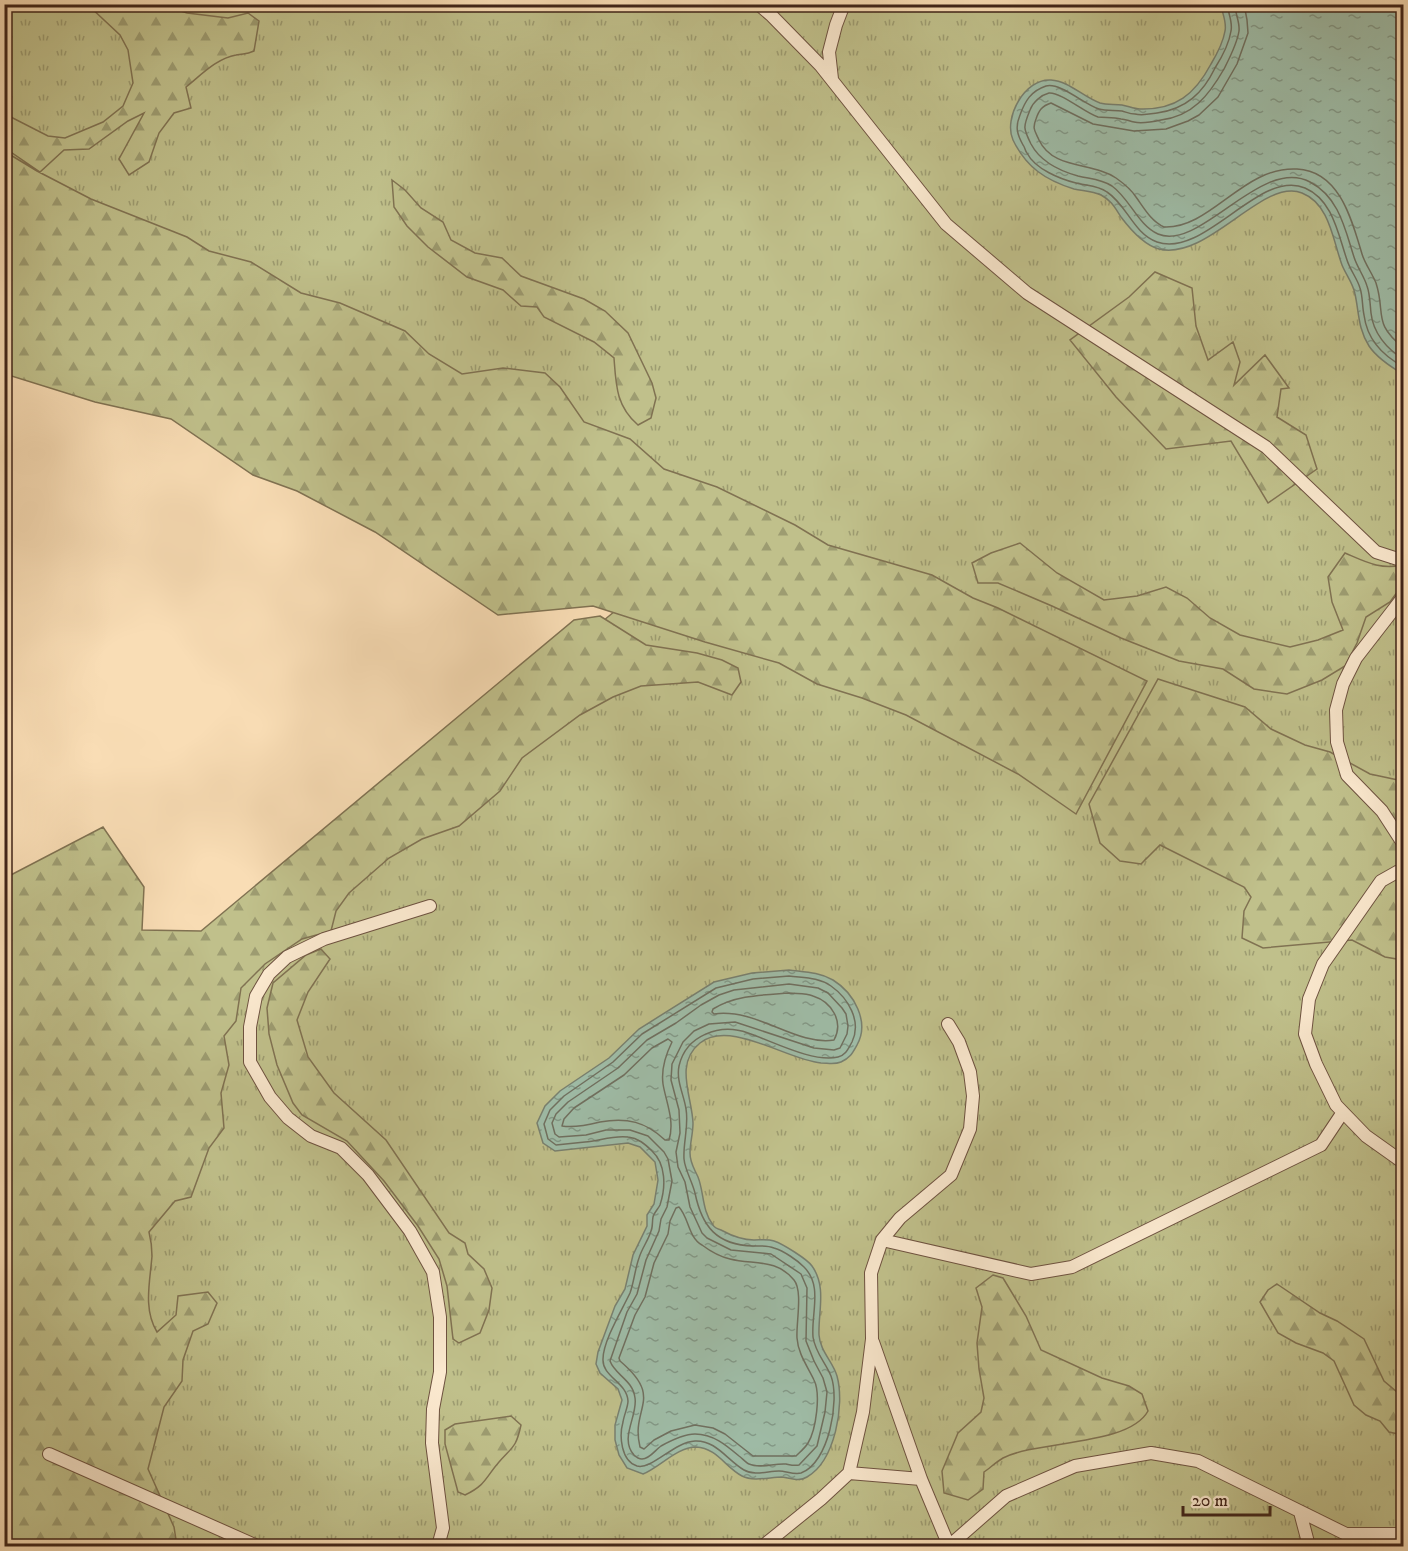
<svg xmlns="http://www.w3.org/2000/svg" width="1408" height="1551" font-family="'IM FELL DW Pica',serif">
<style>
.grass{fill:url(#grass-tufts);stroke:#807252;stroke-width:1.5}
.forest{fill:url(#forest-firs);stroke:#807252;stroke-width:1.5}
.water{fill:url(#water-ripples);stroke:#79806f;stroke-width:1.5}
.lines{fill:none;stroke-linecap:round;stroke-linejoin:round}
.shore{stroke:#707060;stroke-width:1.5}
.service-casing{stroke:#6e5240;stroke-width:14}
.service{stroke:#fbe9cf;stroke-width:12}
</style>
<defs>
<pattern id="grass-tufts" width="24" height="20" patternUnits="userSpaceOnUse" patternTransform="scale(1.5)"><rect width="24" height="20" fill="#c0c08b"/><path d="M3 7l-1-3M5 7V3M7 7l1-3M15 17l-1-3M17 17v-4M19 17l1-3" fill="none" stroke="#9d9c71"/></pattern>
<pattern id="forest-firs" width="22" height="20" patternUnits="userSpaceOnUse" patternTransform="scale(1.5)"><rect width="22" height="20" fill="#c0c08b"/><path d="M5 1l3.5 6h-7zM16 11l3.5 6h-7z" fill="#9d9c71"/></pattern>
<pattern id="water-ripples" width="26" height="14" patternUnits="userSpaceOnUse" patternTransform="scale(1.5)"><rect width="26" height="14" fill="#9fbda8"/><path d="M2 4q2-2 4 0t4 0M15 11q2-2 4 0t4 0" fill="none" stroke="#839988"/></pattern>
</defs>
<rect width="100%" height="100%" fill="#f9ddb5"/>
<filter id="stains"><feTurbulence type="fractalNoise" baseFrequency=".00333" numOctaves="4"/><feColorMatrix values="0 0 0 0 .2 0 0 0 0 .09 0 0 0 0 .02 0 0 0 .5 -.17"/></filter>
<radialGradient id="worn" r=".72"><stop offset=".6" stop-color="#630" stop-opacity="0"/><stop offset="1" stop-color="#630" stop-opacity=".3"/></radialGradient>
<path class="grass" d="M4 5H1403V1546H110L133 1009 655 578 5 268Z"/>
<path class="forest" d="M88 5H163L187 13 228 18 248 13 259 21 254 51C245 55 244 53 236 55 217 58 200 76 186 87L191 108 174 113 159 133 149 162 129 175 119 159 144 113 128 121 89 149 64 150 40 172 5 148V114L48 136 65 138 103 122 123 106 133 83 128 50 120 35Z
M4 151 37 171 91 199 187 237 209 251 251 262 301 293 340 303 405 331 429 354 462 374 503 368 545 373 560 387 584 422 630 439 664 469 717 487 795 525 828 545 932 575 973 598 998 608 1147 681 1076 814 1018 774 906 715 862 698 817 684 779 663 705 642 593 606 498 615 375 532 297 491 253 475 171 419 95 402 5 374Z
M392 180 405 190 421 208 443 222 451 240 475 253 502 258 521 276 584 299 605 311 628 333 652 383 656 398 651 418 638 425C616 406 616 385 614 358L594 342 544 317 537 307 521 306 503 290 467 277 428 247 407 226 394 207Z
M1155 272 1192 288 1196 326 1208 360 1233 342 1240 362 1234 385 1265 355 1289 388 1281 389 1277 417 1306 435 1317 469 1268 503 1231 441 1166 449 1116 397 1070 340 1129 297Z
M1020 543 1057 573 1104 600 1137 596 1166 587 1187 598 1210 618 1240 635 1290 647 1318 640 1343 630 1332 602 1328 577 1345 553C1366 562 1380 570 1403 565V584L1390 602 1366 617 1357 643 1345 666 1322 680 1287 694 1254 689 1223 669 1179 661 1121 638 1052 606 998 583H978L972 563 991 553Z
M600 616 646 645 697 653 722 660 738 668 741 682 732 695 698 682 641 686 613 697 580 715 522 758 500 791 459 826 422 839 389 858 349 893 336 911 331 931 302 939 265 964 241 988 236 1021 224 1036 229 1065 221 1093 224 1128 209 1148 191 1197 175 1201 149 1232C151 1240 152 1248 152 1256 150 1282 143 1309 157 1332L176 1315 178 1296 208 1292 217 1303 208 1324 193 1331 183 1360 182 1381 164 1407 148 1469 174 1527 177 1546H5V878L103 827 144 887 142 930 201 931 574 620Z
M1158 679 1245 707 1271 729 1305 745 1330 752 1370 774 1398 780 1404 784 1403 960 1385 957 1352 940 1263 948 1242 938 1244 911 1251 897 1244 887 1160 845 1141 864 1120 861 1100 843 1089 804Z
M321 949 330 959 308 992 297 1020 308 1057 334 1093 386 1140 449 1233 465 1243 468 1254 484 1269 492 1288 489 1310 480 1333 459 1343 453 1339 447 1286 439 1259 418 1226 384 1181 347 1141 302 1115 293 1103 277 1065 269 1034 267 1008 273 983 306 955Z
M993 1275 1003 1278 1026 1316 1041 1350 1102 1378 1129 1386 1142 1394 1148 1411C1129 1446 1038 1440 1003 1458 996 1462 990 1468 984 1472L983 1489 968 1500 944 1493 942 1471 958 1433 981 1412 984 1398 979 1369 977 1343 982 1307 976 1288Z
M1277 1284 1320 1313 1337 1321 1364 1339 1384 1381 1397 1392 1403 1405V1435L1389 1432 1380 1421 1366 1415 1354 1405 1334 1361 1323 1353 1296 1343 1278 1333 1260 1302 1268 1290Z
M511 1416 521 1425C516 1448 513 1446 499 1462 485 1478 486 1485 465 1495L458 1492 445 1444V1430L455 1424Z"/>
<path class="water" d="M1221 5H1403V374C1391 367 1377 358 1369 346 1358 329 1359 312 1355 294 1353 283 1346 275 1342 265 1333 241 1330 204 1302 193 1263 177 1208 261 1159 249 1144 245 1130 229 1121 217 1115 208 1112 201 1101 195 1092 191 1083 191 1074 189 1045 180 1026 167 1013 140 1003 118 1025 78 1051 80 1069 81 1083 97 1100 103 1107 105 1115 104 1122 105 1128 106 1134 109 1140 109 1176 110 1195 94 1211 64 1217 54 1223 43 1225 31 1227 22 1222 13 1221 5Z
M789 970C804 972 819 972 833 980 854 993 870 1022 857 1045 852 1054 850 1058 841 1062 834 1065 828 1063 821 1063 787 1060 730 1019 700 1043 674 1064 692 1096 693 1123 693 1134 690 1143 690 1153 690 1163 694 1168 698 1177 704 1192 702 1211 713 1225 714 1227 718 1229 721 1230 732 1236 742 1240 754 1240 761 1240 768 1239 774 1241 783 1244 807 1259 812 1266 827 1287 818 1312 819 1335 820 1351 833 1362 837 1376 845 1405 835 1461 807 1477 799 1482 791 1478 782 1477 770 1477 754 1482 742 1476 726 1468 717 1448 696 1447 677 1447 660 1467 643 1474L627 1468 619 1455 615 1440V1425L622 1400 618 1389 600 1373 596 1364 598 1352 615 1306 625 1289 633 1255 647 1226V1215L654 1204 658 1180 655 1162 640 1147 628 1143 555 1151 543 1143 537 1123 545 1106 560 1091 609 1058 639 1029 714 982 752 973Z"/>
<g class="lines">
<path class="shore" d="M1227 4C1228 13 1233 22 1231 31 1229 44 1222 57 1215 68 1203 93 1186 109 1157 113 1150 114 1142 116 1135 114 1130 114 1126 112 1122 111 1115 110 1106 111 1099 109 1085 105 1060 82 1046 86 1031 91 1025 101 1020 115 1015 127 1017 134 1023 145 1025 147 1025 151 1027 153 1035 169 1060 179 1076 183 1087 186 1097 185 1107 192 1127 205 1133 233 1157 242 1204 259 1260 168 1305 188 1333 200 1338 234 1347 260 1350 270 1357 278 1360 288 1363 297 1362 306 1364 315 1367 339 1383 356 1404 367
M1235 4C1235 14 1240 22 1239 31 1237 44 1230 57 1224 69 1209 95 1193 116 1161 120 1152 122 1142 124 1134 122 1129 121 1125 119 1121 119 1113 117 1105 118 1098 117 1085 113 1061 92 1049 93 1041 95 1033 102 1030 110 1023 127 1023 128 1031 144 1040 161 1060 171 1078 176 1090 179 1101 179 1112 186 1130 199 1138 225 1158 234 1200 252 1261 156 1310 182 1339 197 1345 229 1354 257 1357 267 1364 276 1367 286 1370 294 1370 304 1371 313 1373 332 1386 349 1404 359
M1244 4 1247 20 1248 33 1237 64 1218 97 1199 115 1188 121 1166 129 1134 131 1093 124 1051 103C1042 106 1039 110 1036 119 1032 129 1035 131 1039 140 1053 170 1093 162 1116 178 1123 183 1131 189 1136 197 1144 208 1151 221 1164 227 1211 229 1243 166 1297 169 1340 171 1352 221 1362 254 1365 264 1372 273 1376 283 1386 314 1372 323 1404 348
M789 976C803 978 818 977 831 986 848 998 862 1021 852 1042 848 1049 846 1055 838 1057 813 1063 772 1041 748 1033 720 1023 686 1035 679 1066 676 1081 684 1095 686 1109 689 1126 683 1142 684 1159 685 1170 692 1181 695 1193 702 1227 717 1245 753 1246 760 1246 767 1245 774 1248 784 1251 797 1260 804 1267 823 1286 811 1313 813 1337 815 1352 825 1362 831 1376 840 1400 829 1463 801 1473 794 1475 786 1471 779 1471 768 1471 754 1476 744 1470 727 1460 716 1440 695 1441 674 1442 652 1470 637 1466 621 1461 619 1436 623 1422 624 1415 628 1407 628 1401 627 1382 602 1377 603 1359 603 1341 622 1310 630 1293 634 1282 635 1269 639 1258 642 1248 648 1241 651 1231 653 1227 652 1222 653 1217 654 1213 658 1209 660 1205 666 1187 666 1164 652 1151 645 1144 638 1138 628 1137 613 1135 599 1141 585 1142 575 1143 565 1144 556 1145L548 1139 544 1124 550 1110 564 1096 613 1062 642 1034 716 988 753 979Z
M789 984 818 988 828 993 842 1008 846 1014 848 1026 847 1034 840 1048 834 1050 814 1048 735 1022 709 1024 694 1031 683 1042 672 1064 671 1080 679 1110 680 1133 676 1152 678 1167 685 1182 690 1207 702 1233 707 1238 731 1250 771 1254 801 1274 807 1288 806 1341 814 1361 823 1378 827 1392 825 1412 817 1446 799 1465C794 1466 791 1465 786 1464 774 1463 760 1469 749 1464 746 1463 742 1458 739 1456 726 1445 713 1434 695 1434 684 1434 670 1441 661 1446 655 1450 650 1459 642 1459 639 1459 636 1457 634 1455 619 1438 638 1416 635 1398 633 1380 615 1375 610 1361L627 1312 637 1294 646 1260 659 1231 661 1219 667 1207 672 1181 668 1159 664 1152 648 1136 630 1130H606L586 1135 559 1137 555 1134 552 1123 556 1114 568 1102 618 1068 647 1040 676 1023 701 1005 719 995 734 990Z
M789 993C797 994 805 993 813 996 832 1002 844 1022 834 1040 795 1046 758 1008 714 1014L712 1012 713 1009C736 995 763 995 789 993Z
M668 1039 672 1042C665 1056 661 1069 663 1084 666 1102 675 1121 669 1140H665C646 1122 627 1117 600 1122 588 1125 575 1128 562 1126L564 1119 574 1108 624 1075 652 1048Z
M679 1207C689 1218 688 1237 702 1245 710 1251 721 1257 730 1259 753 1265 776 1258 794 1280 803 1291 796 1323 797 1338 798 1354 808 1367 814 1380 821 1394 816 1430 808 1443 805 1448 800 1452 796 1456H753L725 1434 713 1428 695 1425 671 1431 654 1440 644 1449 640 1447C630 1407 665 1399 620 1361L619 1358 635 1315 645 1297 654 1263 668 1234 670 1221 676 1208Z"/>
<defs>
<path id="service" d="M758 4 772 16 820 65 946 224 1027 293 1266 447 1376 552 1404 561
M832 79 829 52 836 25 844 4
M1404 596 1356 658 1343 684 1336 710 1337 742 1347 775 1382 811 1404 845
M1404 871 1397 872 1381 881 1323 964 1309 999 1305 1034 1316 1064 1336 1105 1366 1136 1404 1163
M430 906 324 939 287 957 269 974 256 996 250 1027V1062L270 1097 288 1118 311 1136 341 1148 368 1175 410 1231 433 1272 440 1317V1372L433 1409 432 1443 443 1528 438 1546
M882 1240 1031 1274 1072 1267 1321 1145 1343 1112
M873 1342 921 1479 949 1546
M49 1454 257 1546
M849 1473 863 1412 872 1339 871 1273 882 1240 900 1218 951 1175 970 1129 973 1096 970 1072 959 1042 948 1024
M1300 1512 1309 1546
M763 1546 821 1499 849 1473 921 1479
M949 1546 1006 1496 1075 1466 1151 1453 1198 1461 1346 1534H1404"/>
</defs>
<use href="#service" class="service-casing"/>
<use href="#service" class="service"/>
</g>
<rect width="1408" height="1551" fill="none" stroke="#f9ddb5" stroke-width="24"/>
<rect x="6" y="6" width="1396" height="1539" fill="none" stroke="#402419" stroke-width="3"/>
<rect x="12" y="12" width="1384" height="1527" fill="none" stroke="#402419" stroke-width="1.5"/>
<path d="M1183 1506v9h87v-9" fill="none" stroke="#402419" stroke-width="3"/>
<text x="1192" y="1506" font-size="18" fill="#402419" stroke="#fbe9cf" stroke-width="4.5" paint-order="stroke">20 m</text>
<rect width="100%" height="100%" filter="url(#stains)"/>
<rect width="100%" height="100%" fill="url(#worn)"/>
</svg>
